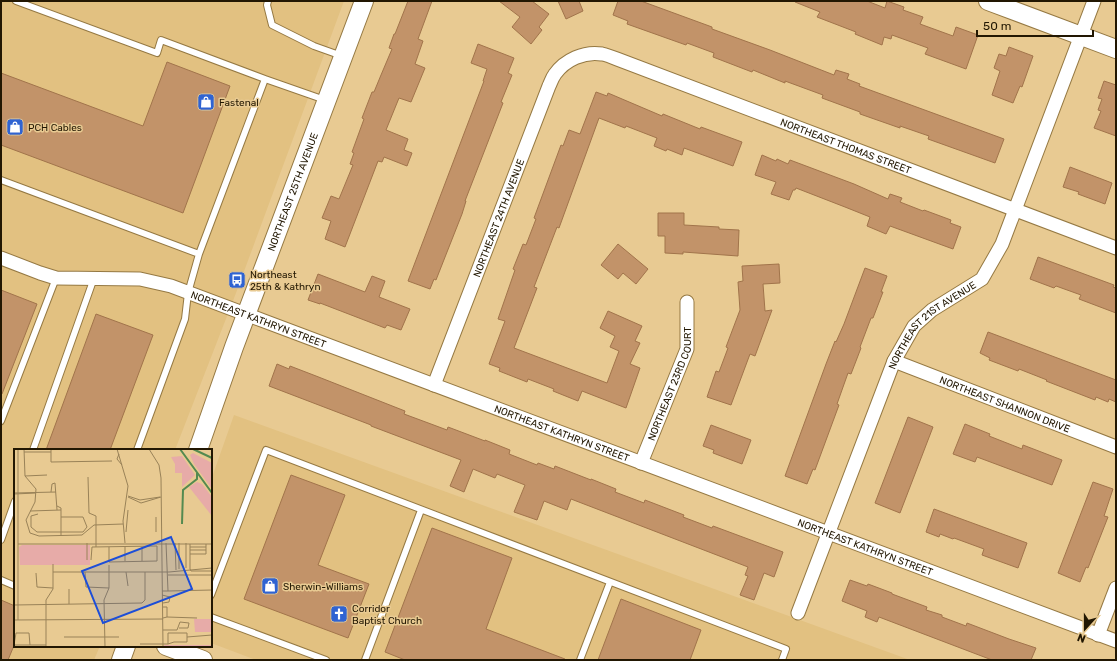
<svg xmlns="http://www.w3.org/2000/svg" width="1117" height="661" font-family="Rubik,sans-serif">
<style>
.built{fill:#e2c181}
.building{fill:#c29369;stroke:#a1744b}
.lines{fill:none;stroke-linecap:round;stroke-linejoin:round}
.lane-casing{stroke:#957943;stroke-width:8}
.street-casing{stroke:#957943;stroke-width:15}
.secondary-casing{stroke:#957943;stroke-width:20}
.lane{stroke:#fff;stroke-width:6}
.street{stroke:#fff;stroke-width:13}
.secondary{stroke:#fff;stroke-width:18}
.labels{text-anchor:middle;stroke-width:3;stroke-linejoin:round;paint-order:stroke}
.poi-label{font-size:10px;fill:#221702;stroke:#e8ca92;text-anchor:start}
.street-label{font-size:10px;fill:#221702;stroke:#e8ca92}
.inset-river{fill:none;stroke:#548a50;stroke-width:2}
.inset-road{fill:none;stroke:#998258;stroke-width:1}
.view{fill:#1d4ed8;fill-opacity:0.15;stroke:#1d4ed8;stroke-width:2}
.inset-edge{fill:none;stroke:#221702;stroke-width:2}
</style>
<rect width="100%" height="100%" fill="#e8ca92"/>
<path class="built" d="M1 1H344L236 293 175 450H15V646H100L94 660H1Z
M234 415 910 660H256L211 643V480Z"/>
<path class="building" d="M408 1H432L418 39 423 41 415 64 425 68 411 102 399 98 386 130 408 139 404 150 412 153 407 166 384 157 382 162 378 161 345 247 325 239 331 221 322 218 331 196 339 199 353 165 350 164 354 153 352 152 364 119 362 118 372 92H374L381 75 392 49 389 48 394 34H395Z
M499 1H532L549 14 539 27 542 30 531 44 512 27 520 17Z
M558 1H579L583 11 566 19Z
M618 1H641L712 27V29L770 50 834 75 836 70 849 74 847 79 860 84 859 86 1004 139 995 163 928 139 929 136 900 126V128L860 114V112L822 98 823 95 785 81V83L753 70 752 72 713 57 714 53 687 43 686 45 627 24 628 21 613 15Z
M795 1H867L885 8 887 1 904 7 903 10 923 17 920 24 953 36 956 27 978 35 966 69 925 54 928 48 892 35 891 39 884 37 882 45 855 34 856 32 817 17 820 12 795 2Z
M478 44 514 58 508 73 512 75 501 102 503 103 465 201H466L462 214 436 280 434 279 430 289 408 281 484 81H483L487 69 471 63Z
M1009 47 1033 56 1022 87 1020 86 1013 103 992 95 1000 71 994 68 999 54 1006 56Z
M167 62 230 86 183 213 1 145V73L143 126Z
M1104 81 1116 85V136L1094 128 1101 111 1098 110 1102 99 1098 98Z
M596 92 607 96 608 93 662 116 663 114 700 129 701 127 742 142 733 166 684 148 682 155 667 149 666 151 654 146 657 138 626 126 625 128 599 118 559 228 557 227 534 287 537 288 514 348 607 383 619 351 610 347 615 336 600 328 608 311 642 326 635 341 640 343 630 364 640 368 626 408 582 391 578 401 553 391 554 389 528 379 527 382 499 371 500 368 489 364 505 321 498 319 515 270 513 269 523 244 526 245 536 219 534 218 561 145 563 146 569 130 580 134Z
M762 155 776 161 777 159 788 164 790 160 854 184 888 199 890 194 902 198 900 202 923 211 924 210 951 220 950 223 961 227 953 249 890 226 886 234 867 226 870 217 845 207 796 188 795 190H793L789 200 771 194 776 182 755 175Z
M1070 167 1112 183 1105 204 1078 194 1079 192 1063 187Z
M658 213H684V225L719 227V229L739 230 738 256 683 252V254L665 253V236H658Z
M618 244 648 269 636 284 623 273 618 279 601 265Z
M1038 257 1114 285 1113 287 1116 288V313L1079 299 1081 295 1056 286 1054 288 1030 279Z
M779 264 780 283 763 284 765 311 772 310 755 356 750 354 731 405 707 397 716 371 719 372 728 348 726 347 740 310 738 282 743 281 742 266Z
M865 268 887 276 881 292H883L873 318H871L860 347 861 348 851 374 848 373 837 404 839 405 815 470 813 469 807 484 785 476 826 364 835 341 836 342 844 324Z
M318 274 365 292 372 276 385 281 379 297 410 309 401 330 387 325 385 328 320 303V304L308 300Z
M1 290 37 304 2 394H1Z
M96 314 153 335 110 450H46Z
M988 332 1116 380V402L1109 399 1108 402 1096 397 1095 400 1046 381 1047 380 1019 369 1018 371 989 360 990 358 980 353Z
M277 364 289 369 290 366 316 376 405 411 404 414 431 424 447 430 448 427 485 441V440L510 450 509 454 537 465 538 463 554 469 555 466 591 480V479L616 489 615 492 644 503 645 500 684 515 683 517 712 528 713 526 783 552 774 577 764 573 754 600 740 595 748 576 745 575 748 567 571 499 567 510 544 501 537 520 514 512 525 485 497 474 495 478 473 469 464 492 450 486 461 460 371 426V425L269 386Z
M908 417 933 427 900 513 875 503Z
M965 424 990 434 989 436 1022 449 1023 445 1062 460 1052 485 977 457 975 462 953 454Z
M711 425 751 440 742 464 713 453 714 450 703 446Z
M291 475 345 495 318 565 369 584 348 638 244 599Z
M1093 482 1113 489 1104 516 1108 517 1088 568 1086 567 1080 582 1058 573Z
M934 509 1027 543 1018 568 982 555 984 549 954 538 953 539 940 534 939 537 926 532Z
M432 528 512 558 486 629 565 659V660H405L385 652Z
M850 580 867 586 868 584 892 593V594L927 607 926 610 942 615V617L966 626 967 623 1009 639 1036 648 1031 660H992L879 617 877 622 865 617 867 611 842 601Z
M621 599 701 630 690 660H598Z
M1 600 15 606V643L8 660H1Z"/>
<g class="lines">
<defs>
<path id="lane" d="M16 1 157 53 161 40 265 79
M268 1 267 5 272 25 314 46 342 56
M1 180 199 254
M1 421 56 278
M33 450 94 278
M137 450 185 319 188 293 199 254 265 79 325 100
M1 540 15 501
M1 580 15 586
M211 595 266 450 786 649 782 660
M211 617 326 660
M365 660 421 510
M580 660 610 582"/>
<g id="street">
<path id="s1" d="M1 258 40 273 56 278 140 279 171 286 264 321 1116 641"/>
<path id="s2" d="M894 361 1116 447"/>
<path id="s3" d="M434 385 549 86C551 82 552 78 555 74 565 60 584 51 602 54 607 55 612 57 617 59L1116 248"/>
<path id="s4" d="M641 463 687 349V302"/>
<path id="s5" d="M798 613 894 361 914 326 932 310 982 279 1002 244 1094 1"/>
<path d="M1098 635 1116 588"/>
</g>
<g id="secondary">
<path d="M988 1 1116 49"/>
<path id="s6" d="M198 450 234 347 364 1"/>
<path d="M166 646 203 660"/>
<path d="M121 660 126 646"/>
</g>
</defs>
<use href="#lane" class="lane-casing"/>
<use href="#street" class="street-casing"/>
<use href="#secondary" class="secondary-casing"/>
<use href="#lane" class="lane"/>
<use href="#street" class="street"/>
<use href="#secondary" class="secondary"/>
</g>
<defs>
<symbol id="shop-square" viewBox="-11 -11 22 22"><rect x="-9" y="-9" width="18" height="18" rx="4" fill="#2f63d2" stroke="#e8ca92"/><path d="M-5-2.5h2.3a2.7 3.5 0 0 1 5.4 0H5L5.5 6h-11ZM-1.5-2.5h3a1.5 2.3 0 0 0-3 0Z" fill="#fff"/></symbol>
<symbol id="bus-square" viewBox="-11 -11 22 22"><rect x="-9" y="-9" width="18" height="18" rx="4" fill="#2f63d2" stroke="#e8ca92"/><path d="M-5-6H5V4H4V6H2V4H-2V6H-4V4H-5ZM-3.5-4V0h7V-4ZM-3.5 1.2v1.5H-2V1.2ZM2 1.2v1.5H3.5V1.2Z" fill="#fff"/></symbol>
<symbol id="church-square" viewBox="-11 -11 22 22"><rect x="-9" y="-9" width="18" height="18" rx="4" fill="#2f63d2" stroke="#e8ca92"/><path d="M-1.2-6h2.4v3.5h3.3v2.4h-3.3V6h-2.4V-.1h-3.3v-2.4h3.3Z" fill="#fff"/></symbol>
</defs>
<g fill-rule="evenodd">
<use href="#shop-square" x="196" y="92" width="20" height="20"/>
<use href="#shop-square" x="5" y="117" width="20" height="20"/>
<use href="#bus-square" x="227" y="270" width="20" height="20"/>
<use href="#shop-square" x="260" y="576" width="20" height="20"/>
<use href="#church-square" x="329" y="604" width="20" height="20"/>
</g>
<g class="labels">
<g class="poi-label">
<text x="219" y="106">Fastenal</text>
<text x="28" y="131">PCH Cables</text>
<text x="250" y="278">Northeast<tspan x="250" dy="12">25th &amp; Kathryn</tspan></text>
<text x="283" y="590">Sherwin-Williams</text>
<text x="352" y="612">Corridor<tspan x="352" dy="12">Baptist Church</tspan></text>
</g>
<g class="street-label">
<text dy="4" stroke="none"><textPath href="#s3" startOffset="648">NORTHEAST THOMAS STREET</textPath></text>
<text dy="4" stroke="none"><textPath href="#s6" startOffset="275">NORTHEAST 25TH AVENUE</textPath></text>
<text dy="4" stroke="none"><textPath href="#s3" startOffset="179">NORTHEAST 24TH AVENUE</textPath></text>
<text dy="4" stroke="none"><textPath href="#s1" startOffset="268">NORTHEAST KATHRYN STREET</textPath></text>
<text dy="4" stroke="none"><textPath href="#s5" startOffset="323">NORTHEAST 21ST AVENUE</textPath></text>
<text dy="4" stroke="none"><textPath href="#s4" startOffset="85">NORTHEAST 23RD COURT</textPath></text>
<text dy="4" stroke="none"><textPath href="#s2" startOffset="119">NORTHEAST SHANNON DRIVE</textPath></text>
<text dy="4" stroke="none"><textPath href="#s1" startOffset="592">NORTHEAST KATHRYN STREET</textPath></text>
<text dy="4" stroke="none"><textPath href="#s1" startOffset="916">NORTHEAST KATHRYN STREET</textPath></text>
</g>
</g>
<g transform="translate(14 449)">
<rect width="198" height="198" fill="#e8ca92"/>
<path d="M179 4 198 14V40L180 15 176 6ZM168 7 181 26 168 38V24H161V15L157 8ZM183 33 188 35 198 48V67L175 38ZM8 96H76V116H6L5 98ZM180 170H198V183H181ZM150 196H198V198H150Z" fill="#e7aba8"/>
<path class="inset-river" d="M166 0 198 44M179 0 198 9M168 75 169 41 183 30V24"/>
<path class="inset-road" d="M10 0 11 27 22 40 21 53 12 71 16 84 25 87 68 86 80 76 109 75M37 0V13L98 12M103 0 114 37 109 72 111 94M135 0 145 16 147 29 149 198M10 3H37M105 5 103 10 108 16M11 27 33 26M74 28 75 64 82 67V98M37 43 38 35 41 34 43 61M0 44 42 43M0 45 22 44M114 47 126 51 146 48M114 48 127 54 147 48M43 57 47 59V87M16 62 47 61M24 65 17 67V78L23 83H69L73 78 69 68H47M142 68V83M112 83 114 61M73 94V111M161 94 162 121M4 95H198M176 95V120M111 98V112M128 98V112M176 98H192M176 101H192M176 105H192V95M77 111 78 98 143 97V112L95 113V98M172 119V94M165 120V94M176 120 177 122H198M39 123H155L198 119M71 123 72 138 95 139M112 123 114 137M22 124 23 138 39 139M154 126H198M55 140V155M148 142H154L152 94M154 142 198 141M148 146 156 148 155 153 149 154M0 156 128 154 131 151V123M149 158H153V168L149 169M153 168 183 169M0 171 149 170M4 171V0M149 181H163L166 173 175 174 174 179H165M50 188H105M173 188 198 186M126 195H149M149 195H154L160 193H173V184H154V195M16 196 15 184H2L0 196H32M32 198V151L39 140V115M91 198 90 151 95 139V116"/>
<path class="view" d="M157 88 178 140 89 174 68 122Z"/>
<rect width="198" height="198" class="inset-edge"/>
</g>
<rect width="1117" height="661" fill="none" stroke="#221702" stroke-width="4"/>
<g transform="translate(1085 629) rotate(201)" stroke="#e8ca92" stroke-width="3" paint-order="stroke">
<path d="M0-3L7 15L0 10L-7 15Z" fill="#221702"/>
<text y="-6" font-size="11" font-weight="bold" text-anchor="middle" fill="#221702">N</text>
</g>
<path d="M977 30v6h116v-6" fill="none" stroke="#221702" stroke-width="2"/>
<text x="983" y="30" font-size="12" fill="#221702" stroke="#e8ca92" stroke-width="3" paint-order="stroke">50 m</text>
</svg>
